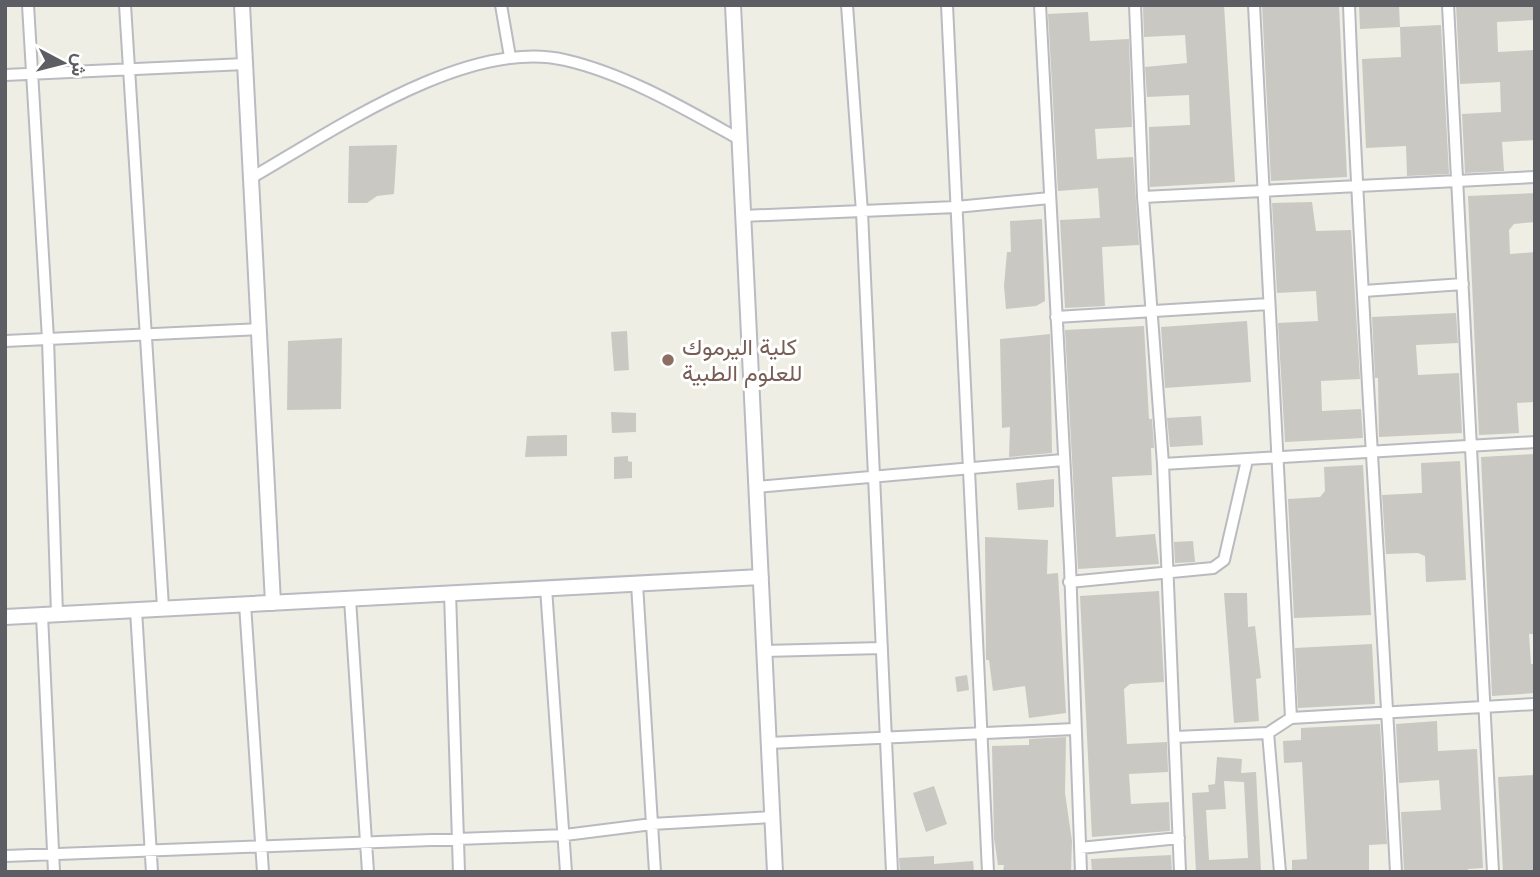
<svg xmlns="http://www.w3.org/2000/svg" width="1540" height="877" font-family="Quicksand,Vazirmatn,sans-serif">
<style>
.building{fill:#cac8c2;fill-rule:evenodd}
.lines{fill:none;stroke-linecap:round;stroke-linejoin:round}
.street-casing{stroke:#b9bbc0;stroke-width:14}
.secondary-casing{stroke:#babbc2;stroke-width:18}
.street{stroke:#fff;stroke-width:10}
.secondary{stroke:#fff;stroke-width:14}
.education-dot{fill:#8d6e63;stroke:#fff;stroke-width:2.5}
.labels{text-anchor:middle;stroke-width:6;stroke-linejoin:round;paint-order:stroke}
.education-label{font-size:23px;fill:#785e54;stroke:#fff;text-anchor:start}
</style>
<rect width="100%" height="100%" fill="#eeeee4"/>
<path class="building" d="M1177 5H1224L1235 182 1150 187 1149 127 1190 125 1189 95 1147 97 1145 67 1187 63 1185 35 1144 37 1143 7Z
M1262 5H1339L1347 177 1271 181Z
M1359 5H1399L1400 27 1360 29Z
M1456 5H1535V20L1497 22 1498 52 1535 50V140L1502 142 1504 171 1465 173 1462 114 1501 112 1500 82 1460 84Z
M1088 12 1090 41 1129 39 1132 127 1095 129 1097 159 1133 157 1139 245 1102 247 1105 306 1065 308 1060 220 1100 218 1098 188 1058 191 1048 14Z
M1441 25 1449 174 1407 176 1406 146 1366 148 1362 59 1401 57 1400 27Z
M397 145 394 194 377 196 367 203H348L349 146Z
M1535 193V222L1514 224 1509 230 1510 254 1535 252V402L1517 403 1519 433 1479 435 1468 196Z
M1312 202 1316 231 1351 230 1360 379 1321 381 1322 411 1361 409 1363 438 1285 442 1278 323 1318 321 1316 291 1277 293 1272 203Z
M1042 219 1045 301 1036 306 1006 309 1004 286 1007 252H1011L1010 221Z
M1456 313 1458 343 1416 345 1418 375 1459 373 1462 433 1379 437 1378 378H1375L1372 317Z
M1247 321 1251 382 1165 388 1161 327Z
M1144 326 1149 419H1152L1154 448H1151L1152 475 1112 477 1116 537 1155 534 1159 564 1078 569 1065 330Z
M627 331 629 370 614 371 611 332Z
M1050 334 1052 453 1009 457 1010 427 1002 428 1000 339Z
M342 338 341 409 287 410 288 341Z
M611 412 636 413V432L612 433Z
M1201 416 1203 445 1170 447 1167 418Z
M567 435V456L525 457 527 436Z
M1535 454V634H1529L1531 664H1535V693L1492 696 1481 457Z
M628 456V461L632 462V478L614 479V457Z
M1460 461 1466 580 1426 582 1425 556 1418 553 1386 554 1382 495 1422 493 1421 463Z
M1363 465 1371 615 1294 618 1288 499 1320 497 1325 491 1324 467Z
M1054 479V507L1018 510 1016 483Z
M985 537 1048 540 1047 574 1058 573 1066 713 1029 718 1025 686 993 691 989 660H986Z
M1193 541 1195 562 1175 563 1174 542Z
M1159 591 1164 682 1130 684 1124 689 1127 744 1167 742 1168 772 1129 774 1131 804 1169 802 1170 831 1092 837 1080 596Z
M1224 593H1247L1248 627 1255 626 1261 678 1256 679 1259 721 1234 723Z
M1372 644 1375 704 1298 708 1295 648Z
M967 675 969 690 957 692 955 677Z
M1437 721 1438 751 1477 749 1483 868 1468 869V872H1404L1401 812 1441 810 1439 780 1399 783 1396 724Z
M1380 724 1387 844 1369 845V872H1292V860L1307 859 1302 762 1284 763 1283 741 1301 740V728Z
M1066 737 1065 793 1072 841 1071 872H1003L1004 865H998L994 838 992 746 1029 745V739Z
M1217 757 1242 759 1241 773 1256 772 1261 872H1196L1192 793 1209 792 1208 785 1215 784ZM1224 781 1244 782 1248 858 1209 860 1206 810 1226 809Z
M1535 775V872H1503L1498 777Z
M934 786 947 824 926 832 913 793Z
M1171 855 1172 872H1092L1091 859Z
M934 856V864L973 861 974 872H900L899 858Z"/>
<g class="lines">
<defs>
<path id="street" d="M28 5 48 339 57 614
M125 5 163 607
M501 5 510 57
M847 5 862 212 892 872
M947 5 988 872
M1040 5 1070 566 1081 872
M1135 5 1143 197 1163 464 1180 872
M1254 5 1291 718 1268 733 1280 872
M1349 5C1360 294 1381 583 1396 872
M1448 5 1493 872
M5 75 245 64
M251 178C333 131 468 37 565 60 626 74 685 109 739 139
M1143 197 1535 177
M743 216 956 207 1050 198
M1364 291 1463 284
M1056 317 1269 304
M5 341 259 329
M1163 464 1535 442
M756 487 1063 460
M1069 582 1213 568 1224 560 1247 460
M637 584 655 872
M546 588 566 872
M450 593 459 872
M350 599 368 872
M245 604 263 872
M136 610 152 872
M42 615 54 872
M764 651 882 648
M1291 718 1535 704
M1175 737 1268 733
M769 743 1074 729
M1080 848 1179 838
M5 856 565 835 652 824 772 817"/>
<path id="secondary" d="M242 5 273 603
M733 5 775 872
M5 617 761 577"/>
</defs>
<use href="#street" class="street-casing"/>
<use href="#secondary" class="secondary-casing"/>
<use href="#street" class="street"/>
<use href="#secondary" class="secondary"/>
</g>
<circle class="education-dot" cx="668" cy="360" r="7"/>
<g class="labels">
<g class="education-label">
<text x="682" y="355">كلية اليرموك<tspan x="682" dy="26">للعلوم الطبية</tspan></text>
</g>
</g>
<rect width="1540" height="877" fill="none" stroke="#5c5e64" stroke-width="14"/>
<g transform="translate(63 63) rotate(97)" stroke="#ffffff" stroke-width="5" paint-order="stroke">
<path d="M0-5L12 26L0 18L-12 26Z" fill="#5c5e64"/>
<text y="-10" font-size="19" font-weight="bold" text-anchor="middle" fill="#5c5e64">ش</text>
</g>
</svg>
